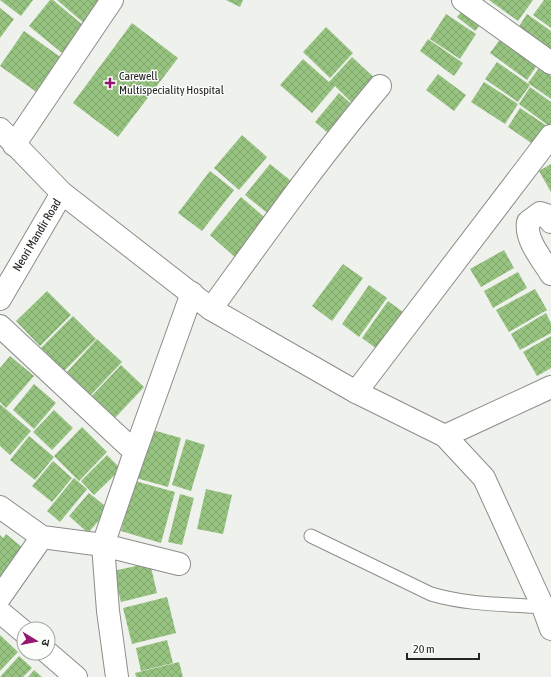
<svg xmlns="http://www.w3.org/2000/svg" width="551" height="677" font-family="'Asap Condensed','Noto Sans Devanagari',sans-serif">
<style>
.building{fill:url(#building-cross-hatch)}
.lines{fill:none;stroke-linecap:round;stroke-linejoin:round}
.service-casing{stroke:#8b8e8a;stroke-width:15}
.minor-casing{stroke:#8b8e8a;stroke-width:24}
.tertiary-casing{stroke:#8b8e8a;stroke-width:24}
.service{stroke:#fff;stroke-width:13}
.minor{stroke:#fff;stroke-width:22}
.tertiary{stroke:#fff;stroke-width:22}
.poi-dot{fill:#941772;stroke:#fcfefb;stroke-width:1.5}
.labels{text-anchor:middle;stroke-width:3;stroke-linejoin:round;paint-order:stroke}
.poi-label{font-size:12px;fill:#232423;stroke:#fcfefb;text-anchor:start}
.street-label{font-size:12px;fill:#232423;stroke:#fcfefb}
</style>
<defs>
<pattern id="building-cross-hatch" width="8" height="8" patternUnits="userSpaceOnUse"><rect width="8" height="8" fill="#97c380"/><path d="M0 0l8 8M0 8l8-8" fill="none" stroke="#82a76e"/></pattern>
</defs>
<rect width="100%" height="100%" fill="#eff1ed"/>
<path class="building" d="M0 0H33L21 16Z
M50 0H53L84 26 62 53 29 26Z
M57 0H106L85 24Z
M226 0H243L240 7Z
M489 0H533L518 21Z
M544 0H551V28L533 15Z
M0 8 14 19 0 38Z
M462 11 480 25 475 31 457 17Z
M446 14 476 34 460 59 430 39Z
M527 14 551 31V51L518 28Z
M132 23 178 58 118 137 73 103Z
M326 27 353 53 330 78 303 52Z
M24 31 66 61 42 96 0 66Z
M501 38 538 64 527 80 490 53Z
M428 39 463 63 454 76 420 51Z
M352 57 380 83 357 108 335 86 312 113 280 85 303 59 329 82Z
M497 62 530 85 518 102 485 79Z
M539 68 551 76V99L528 83Z
M438 74 466 95 454 111 426 90Z
M484 82 518 104 505 124 471 102Z
M530 87 551 102V123L549 126 519 104Z
M339 93 356 108 333 137 315 122Z
M520 108 550 128 537 147 508 127Z
M242 135 267 157 239 190 214 168Z
M270 164 296 185 271 216 245 195Z
M551 164V192L539 171Z
M210 171 234 190 202 231 178 213Z
M241 197 269 221 237 259 210 235Z
M504 250 514 268 481 287 470 269Z
M343 264 363 278 332 321 312 306Z
M518 272 527 288 493 308 484 291Z
M369 285 387 298 359 337 342 324Z
M535 289 547 310 509 332 496 310Z
M47 291 71 315 40 346 16 321Z
M388 301 407 315 381 352 362 338Z
M546 313 551 323V333L520 350 511 334Z
M73 316 96 339 64 371 41 348Z
M551 336V368L537 376 523 352Z
M97 339 122 362 91 395 67 372Z
M10 356 34 376 6 408 0 402V368Z
M121 365 144 387 114 419 91 397Z
M34 384 56 403 34 429 13 410Z
M0 404 31 431 10 455 0 446Z
M54 410 73 428 52 450 33 432Z
M82 427 107 452 79 481 54 456Z
M149 429 181 438 168 487 136 478Z
M29 436 54 457 35 480 10 460Z
M186 439 205 445 191 491 172 485Z
M107 455 121 469 94 495 81 481Z
M53 461 72 478 52 502 32 486Z
M74 478 87 489 60 522 47 511Z
M135 481 175 492 161 543 121 531Z
M206 489 232 495 223 534 197 529Z
M89 493 109 509 88 533 69 516Z
M180 494 194 498 182 545 168 542Z
M6 534 28 552 0 578V535L3 538Z
M150 563 157 593 121 602 113 571Z
M167 597 176 633 132 644 123 608Z
M0 635 18 652 0 671Z
M167 640 173 663 141 671 136 648Z
M19 656 32 668 23 677H0Z
M179 662 183 677H136L135 673Z
M34 670 42 677H28Z"/>
<g class="lines">
<defs>
<path id="service" d="M311 536 431 594C468 605 505 604 543 607"/>
<path id="minor" d="M463 0 551 63
M14 145 112 0
M551 222 546 215 540 213 528 222C525 240 542 259 551 274
M0 299 62 193
M211 309C266 233 320 157 380 86
M0 326 135 452 103 545 108 611 117 677
M356 392 551 136
M445 436 551 387
M135 452 192 293
M0 507 42 537 103 545 179 564
M0 597 42 537
M0 612 24 632
M48 653 76 677"/>
<path id="tertiary" d="M0 129 62 193 211 309 356 392 445 436 484 478 543 607 551 629"/>
</defs>
<use href="#service" class="service-casing"/>
<use href="#minor" class="minor-casing"/>
<use href="#tertiary" class="tertiary-casing"/>
<use href="#service" class="service"/>
<use href="#minor" class="minor"/>
<use href="#tertiary" class="tertiary"/>
</g>
<path class="poi-dot" d="M108 77h4v4h4v4h-4v4h-4v-4h-4v-4h4z"/>
<g class="labels">
<g class="poi-label">
<text x="119" y="80">Carewell<tspan x="119" dy="14">Multispeciality Hospital</tspan></text>
</g>
<g class="street-label">
<text transform="translate(37 235) rotate(-59)" y="4">Neori Mandir Road</text>
</g>
</g>
<g transform="translate(36 641) rotate(100)"><circle r="19" fill="#fcfefb" stroke="#a5a7a5"/>
<path d="M0-3L7 15L0 10L-7 15Z" fill="#941772"/>
<text y="-6" font-size="11" font-weight="bold" text-anchor="middle" fill="#232423">उ</text>
</g>
<path d="M407 653v6h72v-6" fill="none" stroke="#232423" stroke-width="2"/>
<text x="413" y="653" font-size="12" fill="#232423" stroke="#fcfefb" stroke-width="3" paint-order="stroke">20 m</text>
</svg>
